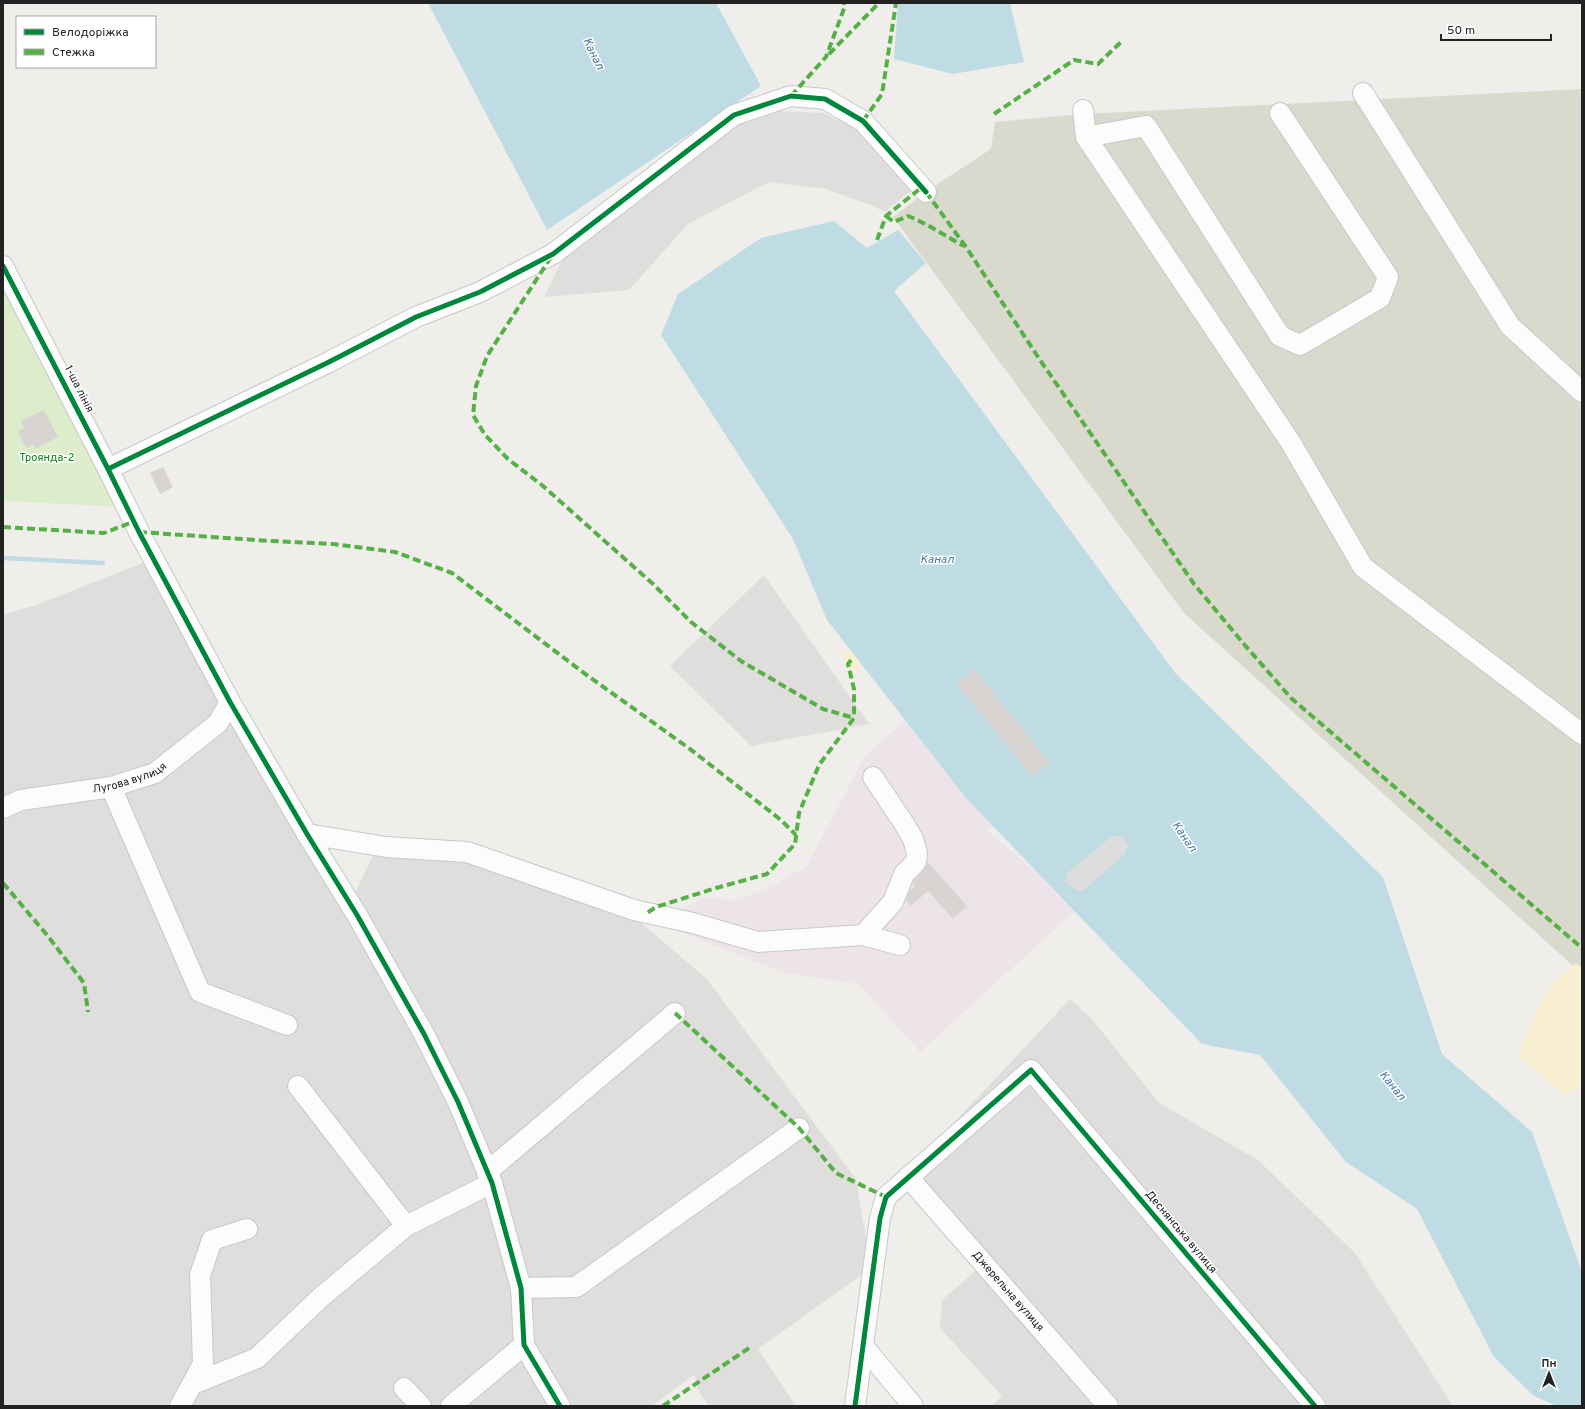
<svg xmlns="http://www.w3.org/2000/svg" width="1585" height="1409" font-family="Overpass,sans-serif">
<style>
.residential{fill:#dfdedc}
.industrial{fill:#ede4e9}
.construction{fill:#d9d9cd}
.grass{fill:#ddeccb}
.sand{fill:#f8f0d0}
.water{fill:#bfdbe3}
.pier{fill:#dedddd}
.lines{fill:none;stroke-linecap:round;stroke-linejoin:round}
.stream{stroke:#bfdbe3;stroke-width:4.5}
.building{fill:#d7d4d2}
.minor-casing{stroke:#c9c8c7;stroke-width:22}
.minor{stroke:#fdfcfc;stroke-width:20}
.quiet{stroke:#55b145;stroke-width:4;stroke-dasharray:8 4;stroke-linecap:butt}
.cycleway-casing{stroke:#fff;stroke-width:8}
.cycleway{stroke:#00873e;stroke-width:5}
.labels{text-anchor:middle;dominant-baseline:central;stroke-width:3;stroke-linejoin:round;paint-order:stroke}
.street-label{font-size:11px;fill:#222;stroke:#fff}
.park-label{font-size:11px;fill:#0c8416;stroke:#fff}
.water-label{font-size:12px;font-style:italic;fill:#4a7aab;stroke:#fff}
</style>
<rect width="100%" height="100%" fill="#f0eeeb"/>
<!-- residential -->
<path class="residential" d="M778 111 823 113 857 129 888 159 913 189 885 212 871 205 826 189 769 182 688 224 629 290 544 297 564 256 746 120Z
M150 560 348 908 375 851 466 862 641 923 706 978 856 1179 871 1268 758 1349 796 1406H710L700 1394 694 1375 652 1406H3V615L36 605Z
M764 575 869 724 751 746 670 666Z
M1070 999 1091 1018 1159 1103 1258 1160 1355 1253 1453 1406H991L1002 1396 940 1328 942 1300 981 1266 902 1178Z"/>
<!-- industrial -->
<path class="industrial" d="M972 661 1064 763 986 830 1079 907 920 1052 859 984 785 973 670 928 679 910 704 897 736 901 777 883 807 866 864 757Z"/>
<!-- construction -->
<path class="construction" d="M1582 89V974L1184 613 893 217 930 189 991 149 995 122 1083 114Z"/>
<!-- grass -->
<path class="grass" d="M3 278 123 507 3 501Z"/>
<!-- sand -->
<path class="sand" d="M852 651 860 662 854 672 840 654Z
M1576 963 1582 967V1085L1564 1095 1518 1056 1530 1025 1551 985Z"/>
<!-- water -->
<path class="water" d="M428 3H716L761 86 547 230Z
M898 3H1010L1024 62 953 74 894 59Z
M834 221 867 248 898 230 926 263 894 291 1176 674 1383 877 1442 1054 1532 1132 1582 1272V1406H1557L1534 1396 1494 1357 1417 1209 1346 1162 1260 1055 1202 1044 966 798 827 620 793 539 661 335 678 294 761 238Z"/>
<!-- pier -->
<path class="pier" d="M1112 836H1121L1128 845 1124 855 1083 891H1077L1065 881 1066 874Z"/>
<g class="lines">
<!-- stream -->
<path class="stream" d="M3 558 103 563"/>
</g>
<!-- building -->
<path class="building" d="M44 410 58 437 35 449 33 444 26 448 18 431 24 428 21 421Z
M163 467 173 487 160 494 150 473Z
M974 669 1050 763 1032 777 956 684Z
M928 862 967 906 953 919 928 891 911 906 906 900 910 890 915 886 913 884 914 880 924 870Z"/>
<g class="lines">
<!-- minor casing -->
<g class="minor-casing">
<g id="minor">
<path d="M1363 93 1510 326 1582 392"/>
<path d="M1083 110 1086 137 1291 443 1363 567 1582 734"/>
<path d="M1086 137 1146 126 1280 336 1300 345 1380 298 1388 277 1280 113"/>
<path d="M3 266 108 469 139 532 230 702 307 834 357 915 424 1034 458 1102 492 1183 521 1288 524 1345 560 1406"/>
<path d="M108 469 329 362 416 317 480 292 553 254 734 115 791 96 825 99 863 121 926 192"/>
<path d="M111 787 200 992 287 1025"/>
<path id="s1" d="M3 808 21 800 111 787 155 773 218 723 230 702"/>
<path d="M307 834 386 847 467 852 634 910 693 923 758 942 863 935 900 945"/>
<path d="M863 935 893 902 904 874 916 862 917 853 913 839 905 825 873 777"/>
<path d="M298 1086 406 1226"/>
<path id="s2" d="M908 1177 1108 1406"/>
<path d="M521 1288 576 1287 799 1128"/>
<path d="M863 1346 913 1406"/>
<path d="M193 1384 257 1358 319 1299 406 1226 492 1183 487 1172 675 1013"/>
<path d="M404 1388 421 1406"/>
<path d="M180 1406 203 1364 200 1275 212 1240 247 1229"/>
<path d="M451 1406 524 1345"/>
<path d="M855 1406 880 1218 886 1197 1031 1070 1315 1406"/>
</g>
</g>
<!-- minor -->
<use href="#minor" class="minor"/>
<!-- quiet -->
<path class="quiet" d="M829 54 879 3
M791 96 826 57 845 6 844 3
M994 114 1074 60 1098 64 1121 42
M863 121 882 94 896 3
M926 192 966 247 1040 360 1194 584 1243 643 1291 698 1582 948
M886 216 894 222 908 216C928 224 945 236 964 246
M877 240 886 216 922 187
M551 257 487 356 476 386 473 415 485 435 508 459 543 486 653 584 691 622 741 661 823 709 854 718 819 765 799 813 795 844 767 874 716 888 656 907 647 913
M3 527 104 533 133 522
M139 532 271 541 333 544 395 552 452 573 584 673 690 749 781 820 796 835
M851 660 848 664 854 689V718
M3 883 47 935 84 983 88 1012
M675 1013 799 1128 836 1173 886 1197
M663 1406 749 1348"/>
<!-- cycleway casing -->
<g class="cycleway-casing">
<path id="cycleway" d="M3 266 108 469 139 532 230 702 307 834 357 915 424 1034 458 1102 492 1183 521 1288 524 1345 560 1406
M108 469 329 362 416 317 480 292 553 254 734 115 791 96 825 99 863 121 926 192
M855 1406 880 1218 886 1197 1031 1070 1315 1406"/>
</g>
<!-- cycleway -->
<use href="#cycleway" class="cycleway"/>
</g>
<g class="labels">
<!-- street labels -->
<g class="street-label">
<text transform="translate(79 389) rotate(63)">1-ша лінія</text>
<text stroke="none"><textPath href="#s1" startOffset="131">Лугова вулиця</textPath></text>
<text transform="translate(1181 1232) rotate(50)">Деснянська вулиця</text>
<text stroke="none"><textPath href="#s2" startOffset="152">Джерельна вулиця</textPath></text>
</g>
<!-- park labels -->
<g class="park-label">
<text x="47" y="458">Троянда-2</text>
</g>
<!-- water labels -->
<g class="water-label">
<text transform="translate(593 54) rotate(64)">Канал</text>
<text x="937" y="560">Канал</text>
<text transform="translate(1184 837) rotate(55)">Канал</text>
<text transform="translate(1392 1086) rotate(51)">Канал</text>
</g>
</g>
<!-- border -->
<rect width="1585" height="1409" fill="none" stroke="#222222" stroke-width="8"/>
<!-- legend -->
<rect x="16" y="16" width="140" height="52" fill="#ffffff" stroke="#a7a7a7"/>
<rect x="24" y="29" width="20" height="6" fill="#00873e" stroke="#a7a7a7"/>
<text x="52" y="36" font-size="12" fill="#222222">Велодоріжка</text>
<rect x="24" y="49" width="20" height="6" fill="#55b145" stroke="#a7a7a7"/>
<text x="52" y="56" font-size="12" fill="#222222">Стежка</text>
<!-- north arrow -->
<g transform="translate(1549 1373)" stroke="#ffffff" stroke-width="3" paint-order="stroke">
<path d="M0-3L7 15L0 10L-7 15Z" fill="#222222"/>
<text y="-6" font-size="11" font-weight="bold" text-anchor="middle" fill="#222222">Пн</text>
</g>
<!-- scale -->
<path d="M1441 34v6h110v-6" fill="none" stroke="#222222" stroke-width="2"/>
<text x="1447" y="34" font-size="12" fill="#222222" stroke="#ffffff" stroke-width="3" paint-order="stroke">50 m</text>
</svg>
